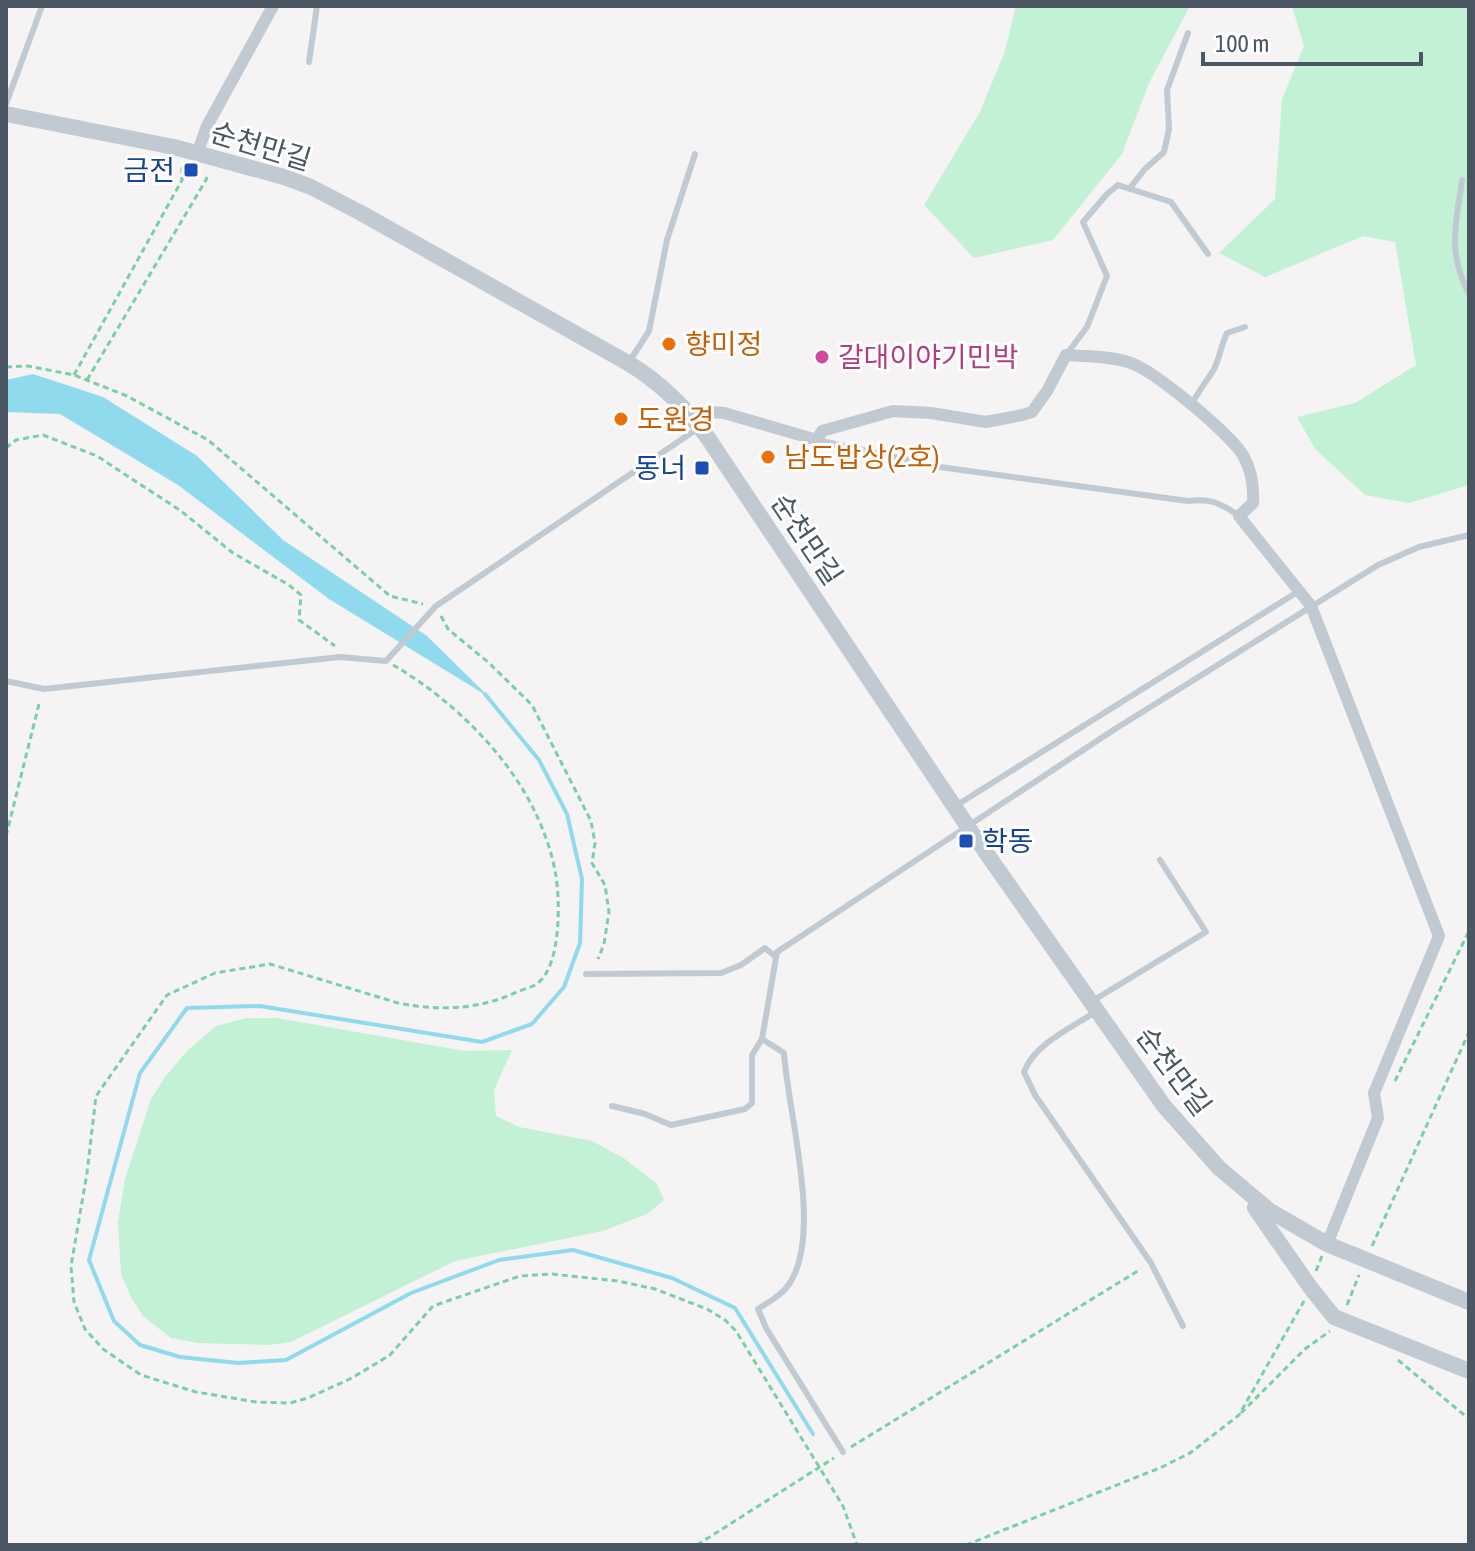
<svg xmlns="http://www.w3.org/2000/svg" width="1475" height="1551" font-family="'Asap Condensed','Noto Sans KR',sans-serif">
<style>
.green{fill:#c3f1d5}
.water{fill:#90daee}
.lines{fill:none;stroke-linecap:round;stroke-linejoin:round}
.stream{stroke:#90daee;stroke-width:4}
.path{stroke:#7ad0a6;stroke-width:3;stroke-dasharray:6 4;stroke-linecap:butt}
.service{stroke:#c1cad2;stroke-width:6}
.minor{stroke:#c1cad2;stroke-width:12}
.tertiary{stroke:#c1cad2;stroke-width:16}
.transit-dot{fill:#1a4fb4;stroke:#fff;stroke-width:3}
.food-dot{fill:#e8710a;stroke:#fff;stroke-width:3}
.hotel-dot{fill:#d1479c;stroke:#fff;stroke-width:3}
.labels{text-anchor:middle;dominant-baseline:central;stroke-width:6;stroke-linejoin:round;paint-order:stroke}
.street-label{font-size:28px;fill:#4a5661;stroke:#fff}
.transit-label{font-size:28px;fill:#164399;stroke:#fff;text-anchor:end}
.food-label{font-size:28px;fill:#c56008;stroke:#fff;text-anchor:start}
.hotel-label{font-size:28px;fill:#b23c85;stroke:#fff;text-anchor:start}
</style>
<rect width="100%" height="100%" fill="#f5f3f3"/>
<!-- green -->
<path class="green" d="M1016 6H1190L1149 83 1122 154 1053 240 974 258 924 205 980 112 1005 51Z
M1292 6H1469V485L1409 503 1365 495 1315 449 1297 417 1355 403 1416 365 1395 242 1363 236 1265 277 1219 253 1275 199 1282 99 1304 46Z
M247 1018H277L465 1051 512 1050 494 1090 496 1116 519 1127 592 1141 625 1159 657 1184 664 1200 647 1214 603 1231 455 1261 291 1342 269 1345 235 1344 198 1343 171 1338 143 1316 132 1299 121 1274 118 1222 125 1179 151 1099 165 1077 187 1051 216 1026Z"/>
<!-- water -->
<path class="water" d="M33 374 103 397 197 456 283 540 427 636 489 697 329 599 178 485 60 414 6 412V380Z"/>
<g class="lines">
<!-- stream -->
<path class="stream" d="M485 694 539 760 567 814 582 879 580 943 564 987 532 1024 482 1042 260 1006 187 1008 140 1073 89 1260 114 1321 140 1345 180 1357 238 1363 286 1360 411 1293 499 1260 573 1250 672 1278 735 1308 813 1434"/>
<!-- path -->
<path class="path" d="M6 367 28 366 74 375 127 396 208 440 390 596 423 604
M74 375 182 180V166
M87 380 206 180 208 173
M6 448 16 440 43 435 97 456 181 511 233 553 289 585 301 595 299 620 335 646
M441 616 448 629 489 663 532 705 591 821 595 843 592 863 605 885 609 912 604 944 598 959
M393 665C449 697 507 753 535 812 544 830 553 856 556 876 560 902 561 963 539 982 534 987 524 989 517 992 478 1010 440 1011 398 1003L270 964 215 973 167 995 96 1096 87 1173 71 1266 74 1302 85 1329 103 1349 141 1375 196 1392 256 1402 290 1403 308 1398 352 1378 390 1355 433 1306 520 1276 551 1274 618 1281 655 1289 707 1309 725 1320 736 1331 843 1506 857 1545
M6 836 40 700
M1395 1081 1469 931
M1372 1246 1469 1032
M1316 1271 1322 1256
M1347 1305 1359 1275
M1398 1360 1469 1419
M1241 1413 1305 1349 1330 1331
M851 1447 1141 1269
M697 1545 834 1458
M966 1545 1162 1467 1190 1453 1239 1415 1304 1301"/>
<!-- service -->
<path class="service" d="M309 62 317 6
M6 104 42 6
M1462 180C1456 225 1447 252 1469 294
M1129 189 1145 169 1164 152 1169 129 1167 90 1188 33
M1066 355 1087 327 1107 276 1083 222 1107 194 1118 185 1171 202 1208 254
M629 362 649 331 667 240 695 154
M1191 406C1197 393 1205 383 1213 371 1219 361 1221 345 1227 333L1245 327
M817 440 940 467 1188 501C1210 498 1221 503 1239 516
M6 681 44 689 340 657 386 661 436 606 697 429
M957 805 1299 591
M586 974 721 973 741 965 765 948 776 957
M1094 1000 1206 932 1160 860
M1097 1011C1073 1027 1034 1044 1024 1072L1035 1095 1151 1263 1183 1326
M612 1106 645 1114 671 1125 745 1109 752 1103V1055L762 1039
M843 1452 766 1328 758 1309C770 1301 784 1294 791 1281 822 1229 788 1113 784 1053L762 1039 777 952 1115 729 1378 565 1419 547 1469 535"/>
<!-- minor -->
<path class="minor" d="M197 154 207 126 273 6
M686 410 724 413 817 440 822 431 893 411 931 413 986 422 1022 415 1032 412 1047 391 1066 355C1086 356 1108 356 1128 362 1153 369 1229 433 1243 455 1252 471 1254 486 1253 503L1239 516 1311 606 1439 936 1374 1093 1378 1118 1327 1244"/>
<!-- tertiary -->
<path class="tertiary" d="M6 114 174 147 284 177 311 187 361 213 628 363C660 382 686 408 708 438L968 827 1164 1106 1219 1168 1270 1211 1327 1244 1469 1302
M1255 1208 1310 1287 1334 1317 1469 1371"/>
</g>
<!-- markers -->
<g class="transit-dot">
<rect x="183" y="162" width="16" height="16" rx="4"/>
<rect x="694" y="460" width="16" height="16" rx="4"/>
<rect x="958" y="833" width="16" height="16" rx="4"/>
</g>
<g class="food-dot">
<circle cx="669" cy="344" r="8"/>
<circle cx="621" cy="419" r="8"/>
<circle cx="768" cy="457" r="8"/>
</g>
<circle class="hotel-dot" cx="822" cy="357" r="8"/>
<g class="labels">
<!-- street labels -->
<g class="street-label">
<text transform="translate(261 146) rotate(17)">순천만길</text>
<text transform="translate(807 539) rotate(56)">순천만길</text>
<text transform="translate(1174 1071) rotate(53)">순천만길</text>
</g>
<!-- transit labels -->
<g class="transit-label">
<text x="175" y="170">금전</text>
<text x="686" y="468">동너</text>
<text x="982" y="841" text-anchor="start">학동</text>
</g>
<!-- food labels -->
<g class="food-label">
<text x="685" y="344">향미정</text>
<text x="637" y="419">도원경</text>
<text x="784" y="457">남도밥상(2호)</text>
</g>
<!-- hotel labels -->
<g class="hotel-label">
<text x="838" y="357">갈대이야기민박</text>
</g>
</g>
<!-- border -->
<rect width="1475" height="1551" fill="none" stroke="#4a5661" stroke-width="16"/>
<!-- scale -->
<path d="M1203 52v12h218v-12" fill="none" stroke="#4a5661" stroke-width="4"/>
<text x="1215" y="52" font-size="24" fill="#4a5661" stroke="#ffffff" stroke-width="6" paint-order="stroke">100 m</text>
</svg>
